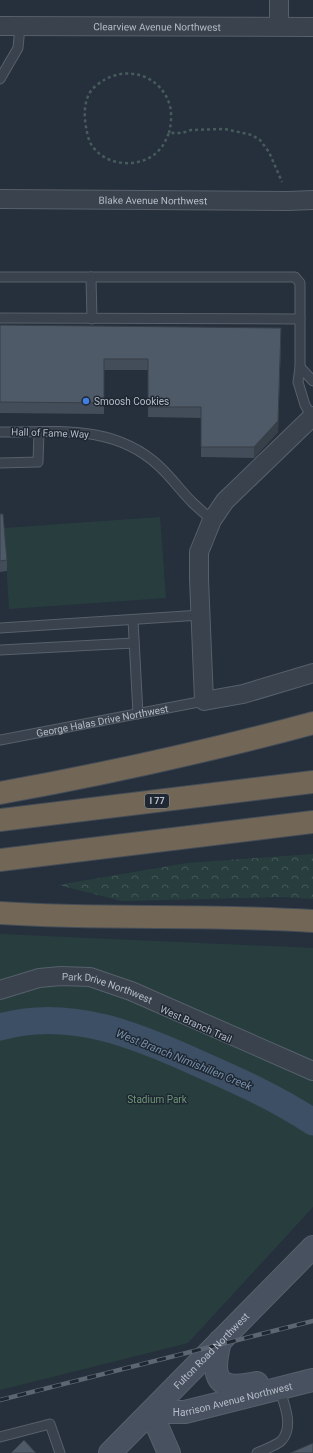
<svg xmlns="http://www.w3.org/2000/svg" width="313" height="1453" font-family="Roboto,sans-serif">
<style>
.forest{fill:url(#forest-crowns)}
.park{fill:#283e3e}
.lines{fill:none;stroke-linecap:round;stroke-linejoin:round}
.river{stroke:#3c4f64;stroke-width:27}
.lane-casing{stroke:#57606b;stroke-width:11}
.street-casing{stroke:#57606b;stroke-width:20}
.secondary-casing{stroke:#57606b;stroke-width:24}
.highway-casing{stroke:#444d58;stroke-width:24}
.path{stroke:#475b5c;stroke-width:2.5;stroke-dasharray:3 3;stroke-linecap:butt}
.lane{stroke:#39424d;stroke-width:9}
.street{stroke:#39424d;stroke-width:18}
.secondary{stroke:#48515f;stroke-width:22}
.highway{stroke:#726657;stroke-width:22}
.rail-casing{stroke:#5c6673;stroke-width:4.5}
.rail{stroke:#1e2732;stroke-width:3;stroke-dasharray:9;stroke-linecap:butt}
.wall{fill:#434d59}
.shaded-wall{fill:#373f48}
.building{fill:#4e5a67;stroke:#373f48}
.shop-dot{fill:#3f7fe0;stroke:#1e2732;stroke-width:1.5}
.labels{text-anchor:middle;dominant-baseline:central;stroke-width:3;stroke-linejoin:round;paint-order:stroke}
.shield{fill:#1e2732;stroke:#88909b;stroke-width:1}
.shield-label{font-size:9px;font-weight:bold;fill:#b5bdc8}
.street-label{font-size:10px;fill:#b5bdc8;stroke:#1e2732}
.poi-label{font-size:10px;fill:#b5bdc8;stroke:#1e2732;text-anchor:start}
.park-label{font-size:10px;fill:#6e9776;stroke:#1e2732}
.water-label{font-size:11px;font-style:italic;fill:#778fa9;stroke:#1e2732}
</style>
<defs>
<pattern id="forest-crowns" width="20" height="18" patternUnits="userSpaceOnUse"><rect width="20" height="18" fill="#283e3e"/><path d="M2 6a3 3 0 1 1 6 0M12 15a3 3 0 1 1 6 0" fill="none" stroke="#455858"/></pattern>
</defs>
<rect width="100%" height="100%" fill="#25303c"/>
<!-- forest -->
<path class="forest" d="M313 854V899L283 897 122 901 58 885 187 863Z"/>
<!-- park -->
<path class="park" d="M160 517 166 598 9 609 4 528Z
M0 934 313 948V1207L188 1343 0 1390Z"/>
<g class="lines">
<!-- river -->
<path class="river" d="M0 1027C70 1007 139 1036 202 1065 241 1082 278 1099 313 1122"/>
<!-- lane casing -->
<g class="lane-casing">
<g id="lane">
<path d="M0 79 18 48 20 26"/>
<path d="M0 277H295L300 283V367L298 382 305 405 312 417"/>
<path d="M91 277 92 319"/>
<path d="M0 318 300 319"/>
<path d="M300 367 313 381"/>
<path d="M0 432C57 432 114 424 159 466 171 477 180 490 192 502 198 508 205 514 212 520"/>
<path d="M0 463 38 462 39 432"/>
<path d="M133 620 138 714"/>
<path d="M0 628 201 615"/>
<path d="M0 650 134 643"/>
<path id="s1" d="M0 740 204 701"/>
<path d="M0 1437 50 1424 60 1453"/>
<path d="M257 1453C263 1450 278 1445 282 1440 294 1426 284 1403 279 1388"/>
</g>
</g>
<!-- street casing -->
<g class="street-casing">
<g id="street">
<path d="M279 0V26"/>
<path id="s2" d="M0 26 313 27"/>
<path id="s3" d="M0 199 288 201 313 200"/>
<path d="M313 416 225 501 212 520 199 552V579L204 701 243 694 313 673"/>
<path id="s4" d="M0 990 39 978 61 976 90 977 131 991 313 1071"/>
</g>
</g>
<!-- secondary casing -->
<g class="secondary-casing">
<g id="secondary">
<path d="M220 1341C211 1379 216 1392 257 1383"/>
<path id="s5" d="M151 1412H185L313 1380"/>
<path d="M151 1412 169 1453"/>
<path id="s6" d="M110 1453 313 1247"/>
</g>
</g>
<!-- highway casing -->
<g class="highway-casing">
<path id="highway" d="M0 793C105 774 209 751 313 723
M0 820 313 782
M0 860 313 822
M0 913C104 920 209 914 313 921"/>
</g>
<!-- path -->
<path class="path" d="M169 133C171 125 172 115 170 106 162 77 130 65 104 80 99 83 92 88 89 94 84 104 84 116 86 127 87 132 88 139 91 144 104 167 143 170 160 149 164 145 166 139 169 133H182L191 130 225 129 252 135 260 140 269 152 282 182"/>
<!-- lane -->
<use href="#lane" class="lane"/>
<!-- street -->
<use href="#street" class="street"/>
<!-- secondary -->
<use href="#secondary" class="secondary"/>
<!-- highway -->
<use href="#highway" class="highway"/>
<!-- rail casing -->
<g class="rail-casing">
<path id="rail" d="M0 1400 313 1321"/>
</g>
<!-- rail -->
<use href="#rail" class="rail"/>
</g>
<!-- wall -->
<path class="wall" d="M0 325 281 339 278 432 254 458 201 457V418L148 417V370H104V414L0 413Z
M0 514 7 560V571L0 572Z"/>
<!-- shaded-wall -->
<path class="shaded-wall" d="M281 339 278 432 254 458V447Z"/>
<!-- building -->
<path class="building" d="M0 325 281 328 278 421 254 447H201V407H148V359H104V403L0 402Z
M0 514H3L7 560 0 561Z
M24 1440 36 1453H11Z
M313 1443V1453H290Z"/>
<!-- markers -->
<circle class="shop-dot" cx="86" cy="401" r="4"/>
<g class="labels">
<!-- shield labels -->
<rect class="shield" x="145" y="794" width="24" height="14" rx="3"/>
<g class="shield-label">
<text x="157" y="801">I 77</text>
</g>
<!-- street labels -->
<g class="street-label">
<text stroke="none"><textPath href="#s2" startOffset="157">Clearview Avenue Northwest</textPath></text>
<text stroke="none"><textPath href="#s3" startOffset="153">Blake Avenue Northwest</textPath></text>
<text transform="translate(50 433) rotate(2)">Hall of Fame Way</text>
<text stroke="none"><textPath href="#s1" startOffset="104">George Halas Drive Northwest</textPath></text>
<text stroke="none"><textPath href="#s4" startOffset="111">Park Drive Northwest</textPath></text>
<text transform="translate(196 1024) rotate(24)">West Branch Trail</text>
<text stroke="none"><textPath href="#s6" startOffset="144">Fulton Road Northwest</textPath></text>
<text stroke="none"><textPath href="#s5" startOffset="83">Harrison Avenue Northwest</textPath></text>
</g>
<!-- poi labels -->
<g class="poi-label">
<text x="94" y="401">Smoosh Cookies</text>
</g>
<!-- park labels -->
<g class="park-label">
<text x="157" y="1099">Stadium Park</text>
</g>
<!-- water labels -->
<g class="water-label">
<text transform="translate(184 1060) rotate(22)">West Branch Nimishillen Creek</text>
</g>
</g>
</svg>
